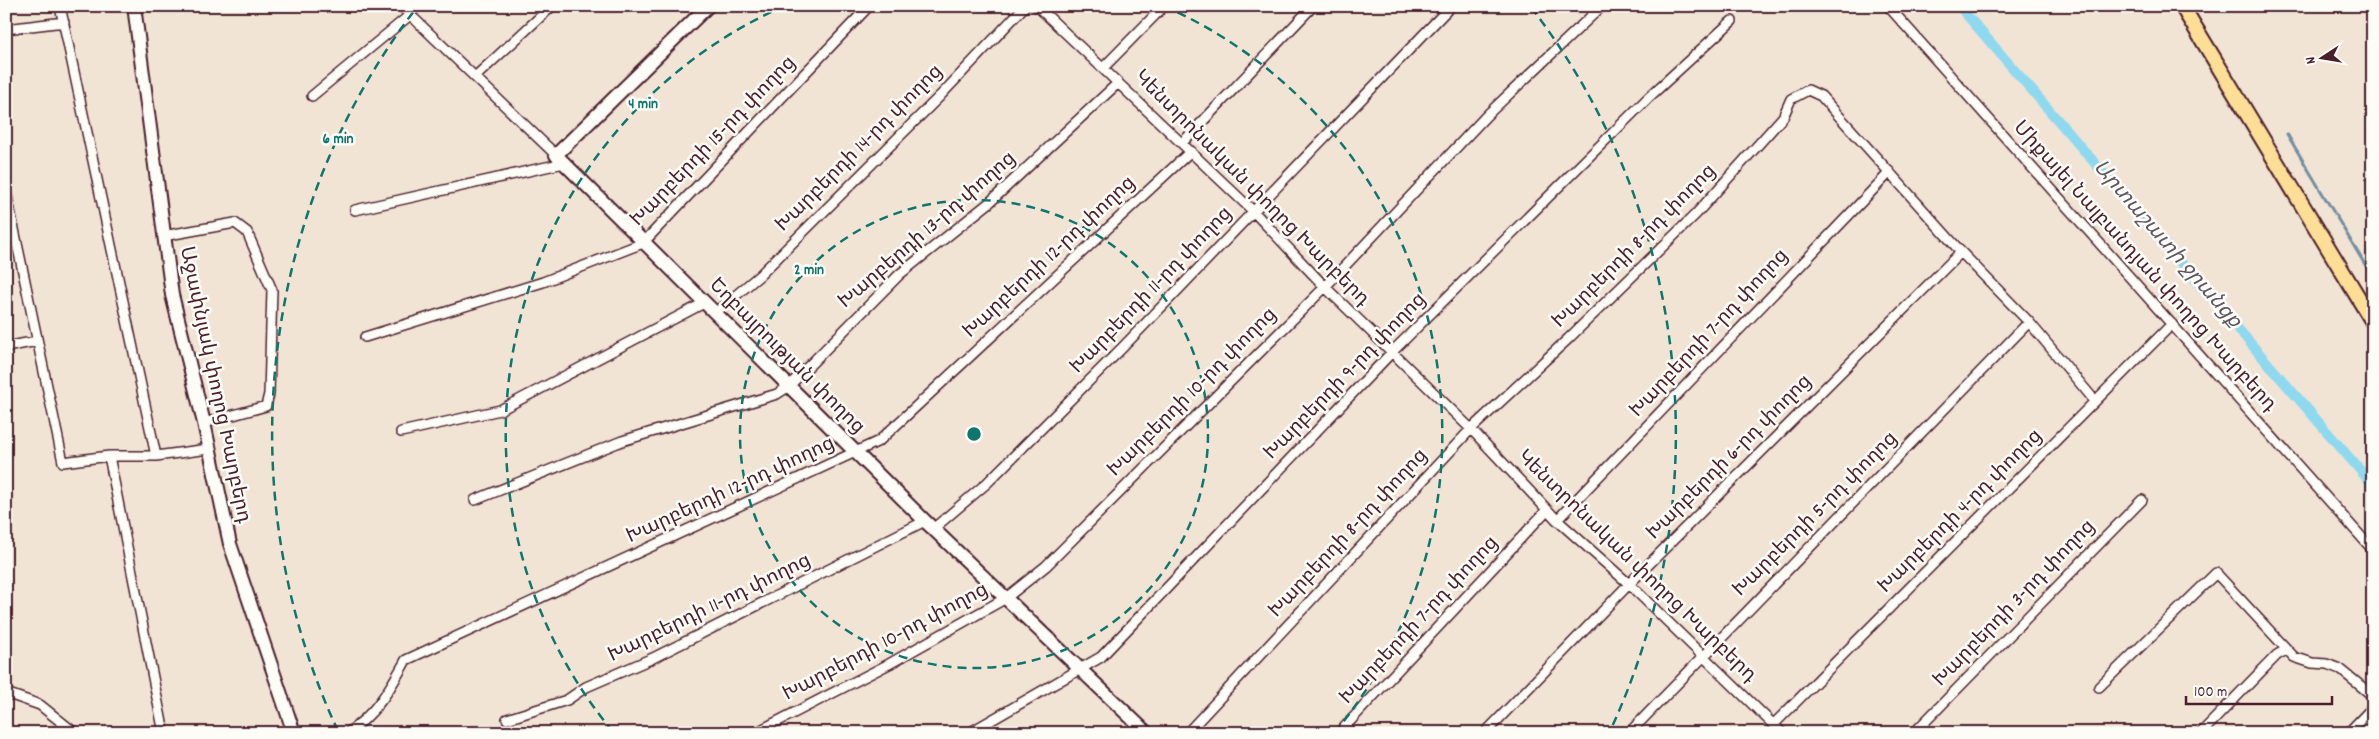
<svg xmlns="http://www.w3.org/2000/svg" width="2379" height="739" font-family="Dekko,'Noto Sans Armenian',sans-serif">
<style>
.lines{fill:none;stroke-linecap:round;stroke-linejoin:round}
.stream{stroke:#738fa1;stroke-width:3}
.canal{stroke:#8ed9ef;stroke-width:10}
.street-casing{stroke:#4a1f2b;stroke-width:12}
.secondary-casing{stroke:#4a1f2b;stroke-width:16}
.primary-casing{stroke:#4a1f2b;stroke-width:18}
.street{stroke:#fdfcf7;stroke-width:9}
.secondary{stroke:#fdfcf7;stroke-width:12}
.primary{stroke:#fdde96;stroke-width:14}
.ring{fill:none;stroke:#0f766e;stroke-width:2.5;stroke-dasharray:9 6}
.labels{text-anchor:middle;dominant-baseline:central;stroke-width:5;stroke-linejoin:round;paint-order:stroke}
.street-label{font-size:20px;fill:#4a1f2b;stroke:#fdfcf7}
.water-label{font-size:21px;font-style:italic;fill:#5e5766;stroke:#fdfcf7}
.centre{fill:#0f766e;stroke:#fdfcf7;stroke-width:2.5}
.ring-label{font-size:15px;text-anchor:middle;font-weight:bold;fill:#0f766e;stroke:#fdfcf7;stroke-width:5;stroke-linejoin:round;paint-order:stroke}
</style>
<rect width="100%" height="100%" fill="#f1e4d5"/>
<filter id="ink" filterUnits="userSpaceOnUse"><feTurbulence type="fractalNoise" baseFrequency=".02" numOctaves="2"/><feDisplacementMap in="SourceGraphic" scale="10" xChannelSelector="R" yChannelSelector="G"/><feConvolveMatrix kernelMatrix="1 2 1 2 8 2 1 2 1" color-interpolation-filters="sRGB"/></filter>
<g filter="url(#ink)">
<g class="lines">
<!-- stream -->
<path class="stream" d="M2287 134 2373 278"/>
<!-- canal -->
<path class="canal" d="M1959 6 2373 485"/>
<!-- street casing -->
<g class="street-casing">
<path id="street" d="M60 6 156 456
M401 6 556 155
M1037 6 1253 211 1325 287 1471 429 1557 520 1629 584 1782 733
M1888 6 2373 550
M6 29 64 22
M1103 68 1164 6
M475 77 552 6
M312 96 410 15 416 6
M1182 143 1313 6
M6 191 63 462 109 456H156L209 449
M355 210 564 163
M163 236 235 223 247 232 272 290 269 394 266 406 204 423
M715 313 760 275 940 96 1025 6
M365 337 543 282 643 243 869 6
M6 347 37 341
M401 432 500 410 704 303
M109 456 164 733
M475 500 622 441 777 394 788 387 900 274 989 203 1118 83
M1557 520 1890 172
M933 529 987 483 1122 348 1451 6
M2099 687 2216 573 2294 657 2312 663 2327 664 2340 669 2373 696
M6 693 40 705 75 733
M507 719 567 700 586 687 653 658 925 521
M1774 724 2172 324
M347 733C375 715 390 689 406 660L879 441 1191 151
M755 733 889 664 1006 598 1046 566 1325 287 1487 115 1602 6
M969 733 1101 657 1392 352 1648 98 1732 21
M1187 733 1471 429 1568 339 1696 214 1783 117 1791 99 1808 90 1821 96 1961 252 2029 322 2095 401
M1339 733 1547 510
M1485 733 1629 584 1961 252
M1629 733 2029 322
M1914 733 2142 500
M2201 733 2277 655 2286 650
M2348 733 2373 707"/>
</g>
<!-- secondary casing -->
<g class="secondary-casing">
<path id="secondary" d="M134 6 172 295 204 423 230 544 294 733
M708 6 556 155 925 521 1147 733"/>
</g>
<!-- primary casing -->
<g class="primary-casing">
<path id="primary" d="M2182 6 2373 322"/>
</g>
<!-- street -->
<use href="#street" class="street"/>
<!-- secondary -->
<use href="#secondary" class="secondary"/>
<!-- primary -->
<use href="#primary" class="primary"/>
</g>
</g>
<!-- distance rings -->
<g class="ring">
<circle cx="974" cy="434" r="234"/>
<path d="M613 732A468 468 0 0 1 784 6M1164 6A468 468 0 0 1 1335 732"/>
<path d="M338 731A702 702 0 0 1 417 7M1531 7A702 702 0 0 1 1610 731"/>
</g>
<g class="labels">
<!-- street labels -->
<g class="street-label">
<text transform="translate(714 142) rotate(-46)">Խարբերդի 15-րդ փողոց</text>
<text transform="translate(860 149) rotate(-45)">Խարբերդի 14-րդ փողոց</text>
<text transform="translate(1251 189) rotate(45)">Կենտրոնական փողոց Խարբերդ</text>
<text transform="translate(928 231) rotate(-41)">Խարբերդի 13-րդ փողոց</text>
<text transform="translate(1635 247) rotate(-45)">Խարբերդի 8-րդ փողոց</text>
<text transform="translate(1050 258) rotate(-43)">Խարբերդի 12-րդ փողոց</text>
<text transform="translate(2144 267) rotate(48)">Միքայել Նալբանդյան փողոց Խարբերդ</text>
<text transform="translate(1152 291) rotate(-46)">Խարբերդի 11-րդ փողոց</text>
<text transform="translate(1710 334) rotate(-47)">Խարբերդի 7-րդ փողոց</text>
<text transform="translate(786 357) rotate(45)">Եղբայրության փողոց</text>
<text transform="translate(1346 377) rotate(-46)">Խարբերդի 9-րդ փողոց</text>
<text transform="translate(214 385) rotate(78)">Աջափնյակ փողոց Խարբերդ</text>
<text transform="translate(1193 393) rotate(-45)">Խարբերդի 10-րդ փողոց</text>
<text transform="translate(1730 458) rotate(-45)">Խարբերդի 6-րդ փողոց</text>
<text transform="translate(731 491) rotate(-25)">Խարբերդի 12-րդ փողոց</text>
<text transform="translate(1961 512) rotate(-45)">Խարբերդի 4-րդ փողոց</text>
<text transform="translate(1816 515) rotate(-45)">Խարբերդի 5-րդ փողոց</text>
<text transform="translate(1349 534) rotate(-47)">Խարբերդի 8-րդ փողոց</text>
<text transform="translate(1636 567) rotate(44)">Կենտրոնական փողոց Խարբերդ</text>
<text transform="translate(2015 604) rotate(-46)">Խարբերդի 3-րդ փողոց</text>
<text transform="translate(710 609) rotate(-26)">Խարբերդի 11-րդ փողոց</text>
<text transform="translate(1420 621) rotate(-47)">Խարբերդի 7-րդ փողոց</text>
<text transform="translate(886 643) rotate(-28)">Խարբերդի 10-րդ փողոց</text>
</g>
<!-- water labels -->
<g class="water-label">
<text transform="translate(2166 245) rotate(49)">Արտաշատի ջրանցք</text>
</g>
</g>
<circle cx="974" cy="434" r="8" class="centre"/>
<g class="ring-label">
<text x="643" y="108">4 min</text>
<text x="338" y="143">6 min</text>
<text x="809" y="274">2 min</text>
</g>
<!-- margin -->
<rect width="2379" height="739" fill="none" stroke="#fdfcf7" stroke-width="25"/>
<rect x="12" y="12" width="2354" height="714" fill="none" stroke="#4a1f2b" stroke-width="2" filter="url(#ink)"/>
<!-- north arrow -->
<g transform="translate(2322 58) rotate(258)" stroke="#fdfcf7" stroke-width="4" paint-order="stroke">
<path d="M0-4L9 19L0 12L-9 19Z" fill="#4a1f2b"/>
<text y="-8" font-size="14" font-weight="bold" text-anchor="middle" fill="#4a1f2b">N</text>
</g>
<!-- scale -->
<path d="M2186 696v8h146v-8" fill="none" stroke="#4a1f2b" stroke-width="2.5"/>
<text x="2194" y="696" font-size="15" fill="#4a1f2b" stroke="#fdfcf7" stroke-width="4" paint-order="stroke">100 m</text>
</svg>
